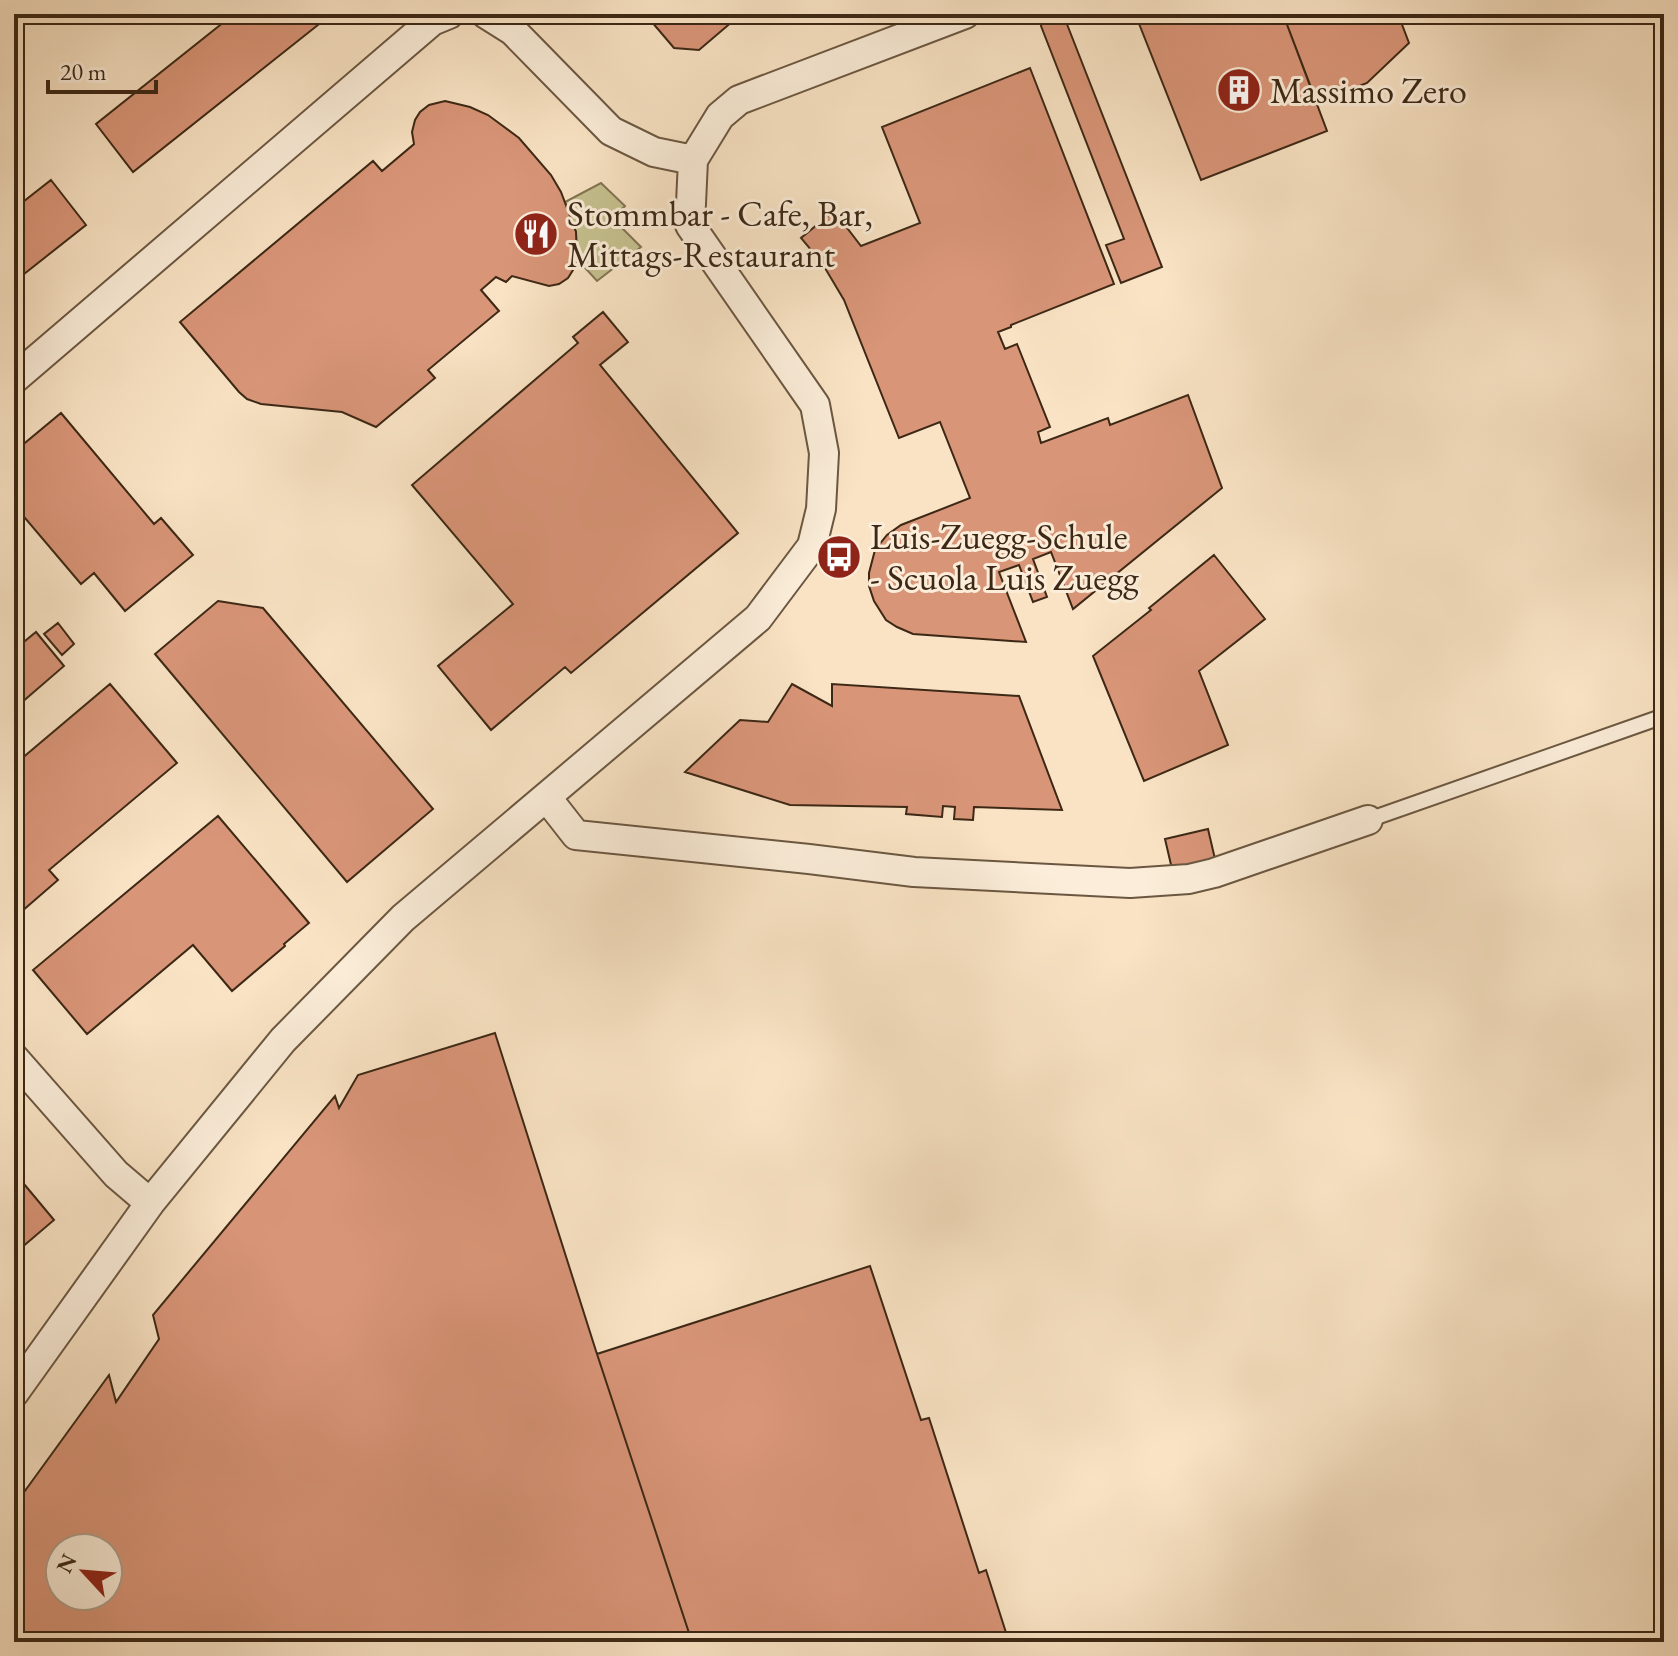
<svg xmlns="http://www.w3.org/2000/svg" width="1678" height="1656" font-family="'EB Garamond',serif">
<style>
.green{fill:#c6c18f;stroke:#817452;stroke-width:2}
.building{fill:#d99578;stroke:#3c2815;stroke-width:2;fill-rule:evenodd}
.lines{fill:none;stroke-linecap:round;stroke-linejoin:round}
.service-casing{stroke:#6b5741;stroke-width:18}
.minor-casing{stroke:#6b5741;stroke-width:32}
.service{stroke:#fbedd9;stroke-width:14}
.minor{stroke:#fbedd9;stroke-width:28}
.labels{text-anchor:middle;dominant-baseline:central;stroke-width:6;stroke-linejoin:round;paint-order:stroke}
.poi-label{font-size:36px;fill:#3c2815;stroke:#fbedd9;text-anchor:start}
</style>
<rect width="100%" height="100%" fill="#f9e3c4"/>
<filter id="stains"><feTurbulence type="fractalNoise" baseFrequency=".0025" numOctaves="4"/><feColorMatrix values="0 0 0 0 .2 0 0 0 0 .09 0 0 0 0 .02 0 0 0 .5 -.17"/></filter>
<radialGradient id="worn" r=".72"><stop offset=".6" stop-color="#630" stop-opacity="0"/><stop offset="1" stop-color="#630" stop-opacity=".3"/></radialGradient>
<!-- green -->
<path class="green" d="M601 183 625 206 613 219 641 247 597 281 577 259 576 232 565 202Z"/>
<!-- building -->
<path class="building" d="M234 14H325L328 17 133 172 96 124Z
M645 14H750V16L740 15 699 50 674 48Z
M1063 14 1162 267 1121 283 1106 245 1124 239 1041 26 1043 14Z
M1137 14H1283L1327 131 1201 180 1136 16Z
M1283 14H1398L1409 43 1367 83 1317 103Z
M1030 68 1114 284 1011 325V327L998 332 1005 349 1017 344 1050 427 1038 432 1041 443 1108 418 1110 425 1188 395 1222 488 1073 609 1051 552 1033 559 1047 597 1033 602 1019 565 999 572 1026 642 913 634 897 627 886 620 874 601 869 586V573L875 550 887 535 901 525 970 498 940 422 899 438 844 300 822 263 801 238 834 211 861 246 920 223 882 127Z
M445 101 470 107 488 115 519 138 551 175 561 192 576 232 577 259 573 270 568 278 559 284 549 286 512 276 506 282 496 277 481 290 499 311 428 370 435 378 376 427 342 412 261 404 247 399 239 392 180 322 373 161 382 171 414 144 412 132 415 120 420 112 429 105Z
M51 180 86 225 14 282V209Z
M603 312 628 342 600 365 738 533 571 673 565 667 491 730 438 666 513 604 412 485 578 343 573 337Z
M61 413 154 524 161 518 193 555 125 611 94 573 81 584 14 505V452Z
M1214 555 1265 619 1199 671 1228 745 1144 781 1093 656 1151 610 1149 608Z
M218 601 263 608 433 809 347 882 155 654Z
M58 623 74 644 62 655 44 634Z
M36 632 64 666 21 703 14 695V650Z
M110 684 177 763 49 870 58 880 14 918V765Z
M792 684 832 706V684L1019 696 1062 810 974 807 973 820 954 819 955 807 943 806 942 817 906 814 907 807 790 805 685 772 740 720 768 722Z
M218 816 309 923 284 944 285 946 232 991 193 945 87 1034 33 970Z
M1208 829 1215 859 1172 869 1165 839Z
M495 1033 596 1351 692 1642H14V1506L109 1375 116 1402 159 1339 153 1315 335 1096 339 1108 358 1075ZM60 1548H108V1596H60Z
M14 1172 54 1220 14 1254Z
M870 1266 921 1420 929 1418 979 1573 986 1570 1009 1642H692L597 1354Z"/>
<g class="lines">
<!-- service casing -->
<g class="service-casing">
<path id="service" d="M1368 820 1664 716"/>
</g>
<!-- minor casing -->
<g class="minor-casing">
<path id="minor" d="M486 14 513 31 611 131 654 152 693 160
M14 379 432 21 449 14
M547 798 576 835 809 859 914 872 1130 883 1189 879 1214 873 1368 820
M14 1058 116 1174 150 1203
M14 1393 150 1203 283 1040 403 918 758 618 812 546 821 509 824 453 815 405 690 225 693 160 720 116 739 100 965 14"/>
</g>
<!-- service -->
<use href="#service" class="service"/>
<!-- minor -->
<use href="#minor" class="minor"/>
</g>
<!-- icons -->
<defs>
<g id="building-disc" transform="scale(2.3)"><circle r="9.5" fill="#8f2418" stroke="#fbedd9"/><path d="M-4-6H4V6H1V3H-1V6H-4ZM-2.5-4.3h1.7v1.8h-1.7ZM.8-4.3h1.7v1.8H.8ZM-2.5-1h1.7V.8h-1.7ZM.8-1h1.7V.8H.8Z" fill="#fff"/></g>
<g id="restaurant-disc" transform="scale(2.3)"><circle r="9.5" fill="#8f2418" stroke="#fbedd9"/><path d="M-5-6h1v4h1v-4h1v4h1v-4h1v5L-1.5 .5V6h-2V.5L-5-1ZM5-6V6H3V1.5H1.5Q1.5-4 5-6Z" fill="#fff"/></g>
<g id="bus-disc" transform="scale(2.3)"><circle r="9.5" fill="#8f2418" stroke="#fbedd9"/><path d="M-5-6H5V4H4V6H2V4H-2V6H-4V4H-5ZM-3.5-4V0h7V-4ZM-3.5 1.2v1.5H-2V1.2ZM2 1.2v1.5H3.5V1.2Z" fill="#fff"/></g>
</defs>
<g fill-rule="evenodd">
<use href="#building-disc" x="1239" y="90"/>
<use href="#restaurant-disc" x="536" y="234"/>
<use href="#bus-disc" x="839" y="557"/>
</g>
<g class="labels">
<!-- poi labels -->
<g class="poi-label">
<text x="1270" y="90">Massimo Zero</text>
<text x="567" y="213">Stommbar - Cafe, Bar,<tspan x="567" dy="41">Mittags-Restaurant</tspan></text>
<text x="870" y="536">Luis-Zuegg-Schule<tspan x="870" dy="41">- Scuola Luis Zuegg</tspan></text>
</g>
</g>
<!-- margin -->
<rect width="1678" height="1656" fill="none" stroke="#f9e3c4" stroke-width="48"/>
<rect x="16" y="16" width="1646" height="1624" fill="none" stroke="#3c2815" stroke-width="4"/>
<rect x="24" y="24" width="1630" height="1608" fill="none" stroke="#3c2815" stroke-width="2"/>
<!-- north arrow -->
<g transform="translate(84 1572) rotate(296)"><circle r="38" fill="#fbedd9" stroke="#af9e8b" stroke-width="2"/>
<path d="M0-6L14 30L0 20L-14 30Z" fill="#8f2418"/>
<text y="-12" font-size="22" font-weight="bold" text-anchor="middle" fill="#3c2815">N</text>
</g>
<!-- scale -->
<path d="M48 80v12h108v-12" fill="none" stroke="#3c2815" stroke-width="4"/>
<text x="60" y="80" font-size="24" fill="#3c2815" stroke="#fbedd9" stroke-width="6" paint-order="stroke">20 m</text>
<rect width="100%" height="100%" filter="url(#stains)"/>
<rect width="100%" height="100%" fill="url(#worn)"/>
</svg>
